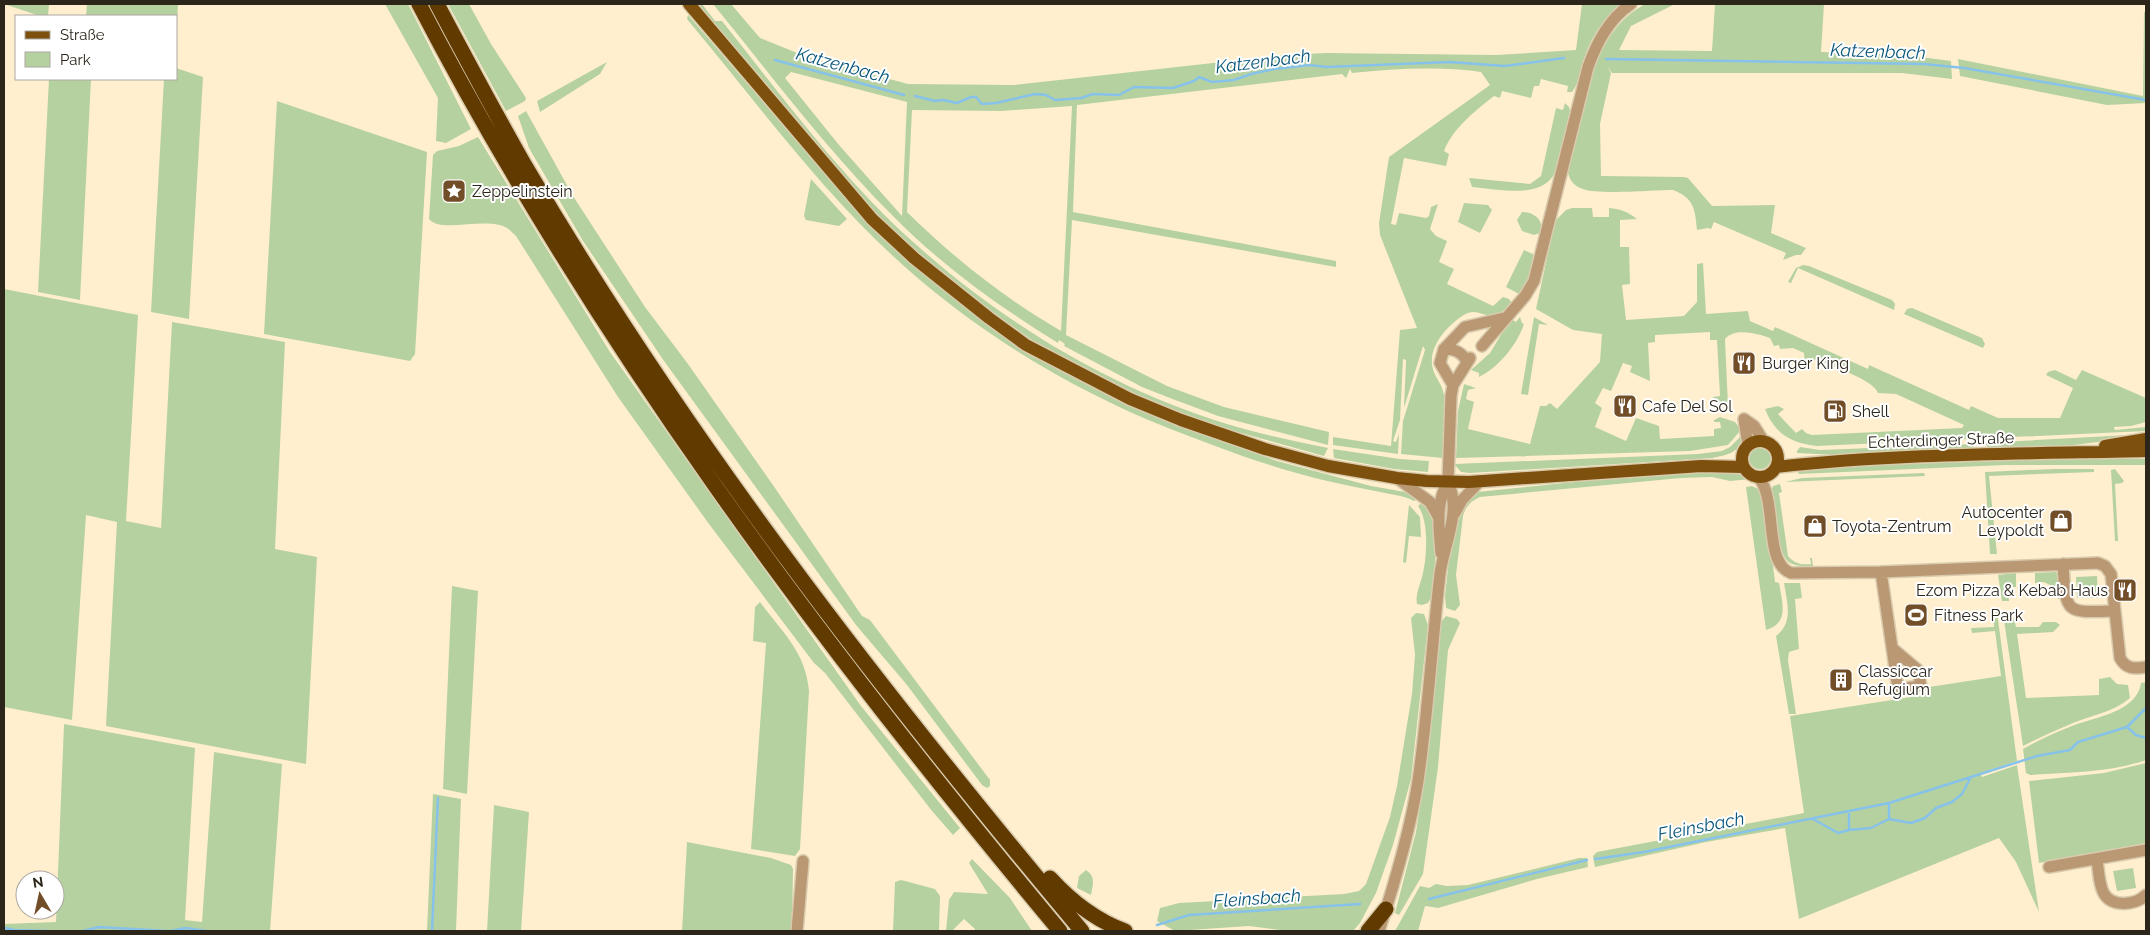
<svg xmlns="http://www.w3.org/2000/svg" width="2150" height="935" font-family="Raleway,sans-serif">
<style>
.green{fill:#b6d1a0;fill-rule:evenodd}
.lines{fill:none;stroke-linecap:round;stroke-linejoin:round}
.stream{stroke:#86c2e9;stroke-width:2.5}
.minor-casing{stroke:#d9cbae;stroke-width:14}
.major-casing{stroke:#d9cbae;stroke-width:15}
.highway-casing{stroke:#d9cbae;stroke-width:18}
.minor{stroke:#b99873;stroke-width:11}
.major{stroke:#7e500d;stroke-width:12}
.highway{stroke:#613a00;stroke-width:15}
.labels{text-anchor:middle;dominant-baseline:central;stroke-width:4;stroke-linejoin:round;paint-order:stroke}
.poi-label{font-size:16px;fill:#2c261a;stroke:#fff;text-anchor:start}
.street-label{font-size:16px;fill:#2c261a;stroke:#fff}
.water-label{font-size:18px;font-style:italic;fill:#0b577c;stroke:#fff}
</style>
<rect width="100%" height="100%" fill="#ffefce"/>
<!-- green -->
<path class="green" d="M4 4H49L48 16H40Z
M87 4H178L176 39V16H86Z
M385 4H408L471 129 446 143 436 141 438 98Z
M448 4H469L491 44 526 98 525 101 506 111Z
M702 4 715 21H722C782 96 840 176 912 241 1003 323 1110 388 1227 424 1260 434 1294 441 1328 448L1324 456 1212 425 1167 409 1131 393 1048 351 959 289 888 227 852 190 699 6Z
M713 4H731L760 38 807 57 908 84 1014 85 1285 55 1326 53 1496 55 1576 50 1582 4H1621C1607 16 1595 31 1588 48 1582 61 1581 81 1572 92H1567L1568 86 1541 79 1539 86H1534L1531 98 1502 91 1500 98 1494 96C1474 112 1453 128 1444 151L1449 154 1446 166 1404 158 1391 224 1396 225 1399 213 1426 218 1429 216 1431 207 1438 204 1430 229 1436 236 1447 241 1439 262 1454 269 1447 284 1493 306 1503 297 1509 299 1512 303C1487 329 1481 304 1464 315 1446 326 1425 350 1434 372 1437 380 1443 386 1444 396 1446 416 1444 438 1443 458L1401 454 1403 421 1425 350 1423 346 1404 408 1406 360 1403 359 1400 420 1393 441 1396 442 1399 434 1398 454 1333 445V437L1391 446 1400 330 1417 328 1380 235 1379 223 1389 157 1490 85 1481 72C1439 66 1394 69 1352 73L1350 69 1346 78 1342 74 1077 105 1073 212 1336 261V267L1072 220 1066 335 1167 386 1224 407 1329 432 1328 445 1218 416 1170 398 1142 387 1064 346 1065 344 1059 340 1058 343C998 306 941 265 892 215 827 150 771 75 713 4ZM791 72 907 102 902 216 839 145 785 78ZM1072 106 1061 331C1004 298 954 258 907 212L912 110 1001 111Z
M1645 4H1675L1631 26 1619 50 1712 51 1715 4H1824L1821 52 1905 55 1951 61 1952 79 1902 73H1612L1607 66 1611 73 1600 124 1601 176 1684 177 1688 178 1712 206 1775 205 1771 233 1806 248 1801 255H1796L1783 260 1786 253 1714 222 1711 229 1708 228 1697 230C1695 209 1694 198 1673 190 1654 190 1597 195 1583 189 1573 186 1569 179 1567 169L1593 69C1605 41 1618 19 1645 4Z
M2144 12 2146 13V103L2107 105 1960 76 1958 59 2143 96Z
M688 15 837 188 879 233 926 276 972 313 1011 340 1084 383 1170 422 1277 461 1371 486 1405 492 1420 498 1414 501C1403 495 1388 494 1375 491 1350 486 1325 481 1300 474 1255 462 1212 445 1168 428 1068 388 973 330 894 257 817 186 754 99 687 19Z
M607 62 600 74 540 112 537 101Z
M176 68 203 77 189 319 151 312 164 79H176Z
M49 79H91L80 300 38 292Z
M277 101 427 152 415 354 410 361 264 334Z
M1565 103 1569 107 1570 111C1565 131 1562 153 1555 172 1544 200 1495 189 1472 187L1469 178 1530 184 1541 176 1556 108 1563 110Z
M526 111 573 196 645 307 688 364 775 488 862 616 870 620 990 780V786L987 788 982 785 907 685 856 625 664 361 583 241 529 148 518 116Z
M478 137 610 352 861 706 960 828 953 835 932 811 825 673 814 663 709 524 618 397 516 236C513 233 510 230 507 228 487 216 441 234 429 219L433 155 437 151 459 146Z
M811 179 847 219 839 226 806 220 804 216Z
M1464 203 1488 205 1492 210 1480 233 1458 222Z
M1572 208H1592L1593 217H1609V208C1621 209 1628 212 1637 219L1620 220V247H1629L1630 284 1622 285 1626 320 1684 316 1697 302V264L1703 263 1706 314 1748 311 1750 321 1773 331 1775 327 1868 369 1869 365 1969 410 1971 406 1998 418H2060L2073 388 2046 375 2048 372 2055 370 2076 380 2082 370 2146 398V422L2131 426 2114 427 2115 430 2146 427V431L1817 446C1791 443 1775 434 1765 409L1778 406 1784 409 1778 414 1796 433 1802 429 1806 433 1812 435 1962 428 1964 425 1896 394 1878 393C1874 380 1829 365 1816 359L1805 365 1804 353 1793 348 1780 349 1779 345 1774 346 1770 338C1758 334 1735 327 1725 339L1728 406 1717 404 1713 397 1720 396 1717 340H1710V332L1655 335V342L1648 343 1650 381 1630 372 1632 366 1623 363 1611 391 1603 388 1595 403 1602 408 1595 427 1626 441 1636 418 1659 426 1660 439 1714 436V429L1721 428 1720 422H1714V420L1720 417 1735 422 1741 430 1728 445 1690 451 1456 458 1458 411 1464 384 1476 388 1468 390 1466 399 1474 402 1468 429 1530 444 1540 406H1546L1550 403 1557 409 1600 362 1602 334 1573 330 1536 309 1555 221 1566 210Z
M1522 212C1534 212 1545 220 1540 233L1534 235 1522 231 1517 220Z
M1524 250 1533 254 1535 258 1529 278 1519 294 1506 287Z
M1803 265 1809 266 1892 300 1895 304 1894 310 1798 268 1791 283 1788 282 1796 268Z
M4 289 138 315 126 521 161 528 172 322 285 342 275 549 317 557 306 764 106 726 117 522 86 515 72 720 4 707Z
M1912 308 1982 338 1985 344 1983 348 1904 314 1907 309Z
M1520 317 1522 323 1524 324C1517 345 1499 367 1479 377V373L1471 370 1490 353 1502 333 1513 320 1516 322Z
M1534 317 1548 325 1539 324 1528 395 1521 394Z
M2146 434C2140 438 2128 438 2120 439 2077 445 2032 451 1988 447L1984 443Z
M1742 435C1742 453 1726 455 1712 458L1470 473 1461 472 1454 464 1698 454 1722 451 1730 447Z
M1973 444 1974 450 1836 455 1797 453V451L1800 447 1820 450Z
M1749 458a11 11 0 1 1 22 0a11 11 0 1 1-22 0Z
M1333 449 1400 459 1429 461 1428 472 1394 469 1334 458Z
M2047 459H2146V465H2005L1799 474 1796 468Z
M2054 469H2094V472L1989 476 1997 554H1990L1985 472Z
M2115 469 2124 481 2122 483 2115 484 2118 541H2115L2111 470Z
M1728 471 1740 473 1751 479 1730 481 1712 477 1681 478 1480 497C1471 501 1466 506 1463 516L1456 575 1460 605 1455 611 1446 608 1445 597C1449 568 1450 507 1477 492L1632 476Z
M1924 473 1925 476 1785 482 1802 478Z
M1780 484 1782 492 1779 493 1788 556C1795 564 1801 565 1811 564L1810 558H1812L1813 566C1806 566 1797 567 1790 563 1776 554 1774 506 1772 489L1773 486Z
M1752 486 1760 490 1766 509 1775 582 1779 583C1782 602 1790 623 1766 630L1746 487Z
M1423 501C1442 527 1435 568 1431 598L1428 603 1422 605 1417 604C1415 594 1421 583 1423 573 1427 555 1429 521 1418 506Z
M1409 505 1420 517 1421 537 1409 536 1406 563 1403 562Z
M2056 572 2058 575 2059 599 2054 597V587L2044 582 2035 583V573Z
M2016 573V587H2008L2009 601H2002L1998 575Z
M2097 576 2098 598H2077L2076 577Z
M1784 583H1800L1802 598 1795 599 1799 649 1789 652 1788 660 1796 714H1789L1776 636C1794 622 1787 603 1784 583Z
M452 586 478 591 467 794 443 789Z
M760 602C782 632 806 652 809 691L800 849 795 856 751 849 766 643 753 641 755 607Z
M1997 612 2017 761 1980 773 1982 777 2017 765 2039 912 2016 862 1999 838 1799 919 1785 828 1706 842 1595 867 1593 856 1597 852 1804 813 1790 716 1930 694 1929 687 2001 676 1995 631 1972 633 1971 628 1994 627 1993 613Z
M1416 613 1424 614 1428 625 1411 779 1393 845 1376 893 1360 923 1353 931H1289L1249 926 1175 931 1157 921 1160 908 1179 903 1344 894 1359 891 1366 884 1390 817 1397 786 1412 694 1415 655 1411 618Z
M2008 613 2010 618H2014L2016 627H2039L2043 622H2056L2060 625 2053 632 2017 634 2026 698 2099 695V679L2110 677 2117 684 2128 685 2130 698C2114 712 2092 715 2073 723 2056 730 2039 738 2023 746L2003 614Z
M1446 616 1457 619 1460 623 1448 650 1438 767 1423 874 1399 915 1395 913 1416 832 1429 748 1441 622Z
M2146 682V760C2109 773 2069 772 2030 775L2026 773 2023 749C2039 740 2056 732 2072 726 2095 717 2137 712 2141 683Z
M64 724 195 748 185 920 202 922 214 752 282 764 270 931H4V924L56 922Z
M2146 763V843L2039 863 2029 781 2104 773Z
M433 794 461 799 456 931H427Z
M494 805 529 812 521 931H487Z
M687 842 771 858 791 865 793 869 792 931H682Z
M1579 858H1587L1588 867 1537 879 1438 908 1425 906 1418 931H1395L1420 886 1429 888 1436 884 1447 886 1468 885Z
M972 859 1010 898 1032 931H974L975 929 964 919 952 931H946L949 900 954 892 988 894 969 863Z
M2133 868 2136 888 2117 891 2113 871Z
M1086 870C1096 877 1093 884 1091 895L1077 888 1079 876Z
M901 880 935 889 940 896 939 931H893L895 882Z"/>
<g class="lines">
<!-- stream -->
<path class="stream" d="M1606 59 1924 64 1964 68 2146 100
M775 60 904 95
M915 96 935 101 943 100 957 103 971 97H976L982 104 996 103 1035 94 1046 95 1055 100 1081 98 1093 94 1119 95 1134 87 1173 88 1194 81 1199 77 1212 82 1234 80 1251 74 1274 69 1309 65 1327 67 1449 62 1505 66 1564 58
M2127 727 2136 735 2146 738
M1813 819 1838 833 1849 830 1871 828 1889 819 1911 823 1925 818 1936 808 1952 802 1962 794 1971 777
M1889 819V803
M1849 830V811
M1595 859 1644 852 1889 803 2037 756 2070 750 2078 742 2127 727 2146 708
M1429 899 1587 860
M1157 925 1189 915 1360 904
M4 928 15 930 48 931
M83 931 99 927 167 931
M170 931 186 928 206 931
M432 931 438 798"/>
<!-- minor casing -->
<g class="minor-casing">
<path id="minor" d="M1482 346 1525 296 1534 281 1588 67C1597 42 1609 19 1631 4
M1444 349C1455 349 1462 352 1467 362
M1453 385 1440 363 1444 349 1465 327 1504 318
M1744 419 1754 426 1764 442
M1744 419 1748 445
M1397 478 1430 502 1439 518
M1759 478C1778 501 1763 563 1791 573L1881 572 2098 563 2105 566 2111 574 2120 658C2126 669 2134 669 2146 667
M1455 513 1462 500 1480 481
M1441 553C1439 529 1435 503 1448 482
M2063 564C2066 613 2064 613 2113 611
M1881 572 1898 689 1921 686 1918 670 1892 648
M2097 859C2100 881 2098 907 2129 903 2136 902 2141 900 2146 895
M2049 867 2146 850
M797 931 803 861
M1379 931C1395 882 1410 832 1418 781 1428 713 1432 643 1440 574 1444 544 1462 511 1448 482L1451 396 1453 385 1470 358"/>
</g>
<!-- major casing -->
<g class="major-casing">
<path id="major" d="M689 4 872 219 914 258 989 318 1026 345 1130 399 1181 420 1265 449 1328 466 1397 478 1427 481 1469 482 1701 466 1743 467
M1742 459a18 18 0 1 1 36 0a18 18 0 1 1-36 0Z
M2105 446 2146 439
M1776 467C1899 453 2023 454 2146 451"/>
</g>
<!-- highway casing -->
<g class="highway-casing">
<path id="highway" d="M419 4C593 339 819 642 1060 931
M437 4C465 57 494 111 524 164 684 437 879 689 1082 931
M1050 878C1071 901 1095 920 1125 931
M1368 931 1386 909"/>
</g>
<!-- minor -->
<use href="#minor" class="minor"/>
<!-- major -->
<use href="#major" class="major"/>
<!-- highway -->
<use href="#highway" class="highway"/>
</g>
<!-- icons -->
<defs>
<g id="sight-square" transform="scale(1.25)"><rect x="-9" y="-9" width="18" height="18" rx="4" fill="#724e28" stroke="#fff"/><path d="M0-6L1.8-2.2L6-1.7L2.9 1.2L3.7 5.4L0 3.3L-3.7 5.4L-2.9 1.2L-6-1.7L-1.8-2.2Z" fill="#fff"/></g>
<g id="restaurant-square" transform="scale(1.25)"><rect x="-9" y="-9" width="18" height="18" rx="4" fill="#724e28" stroke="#fff"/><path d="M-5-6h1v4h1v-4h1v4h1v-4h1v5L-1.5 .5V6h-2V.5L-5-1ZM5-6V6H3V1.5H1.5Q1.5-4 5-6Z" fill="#fff"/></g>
<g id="fuel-square" transform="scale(1.25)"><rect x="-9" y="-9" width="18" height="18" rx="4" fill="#724e28" stroke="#fff"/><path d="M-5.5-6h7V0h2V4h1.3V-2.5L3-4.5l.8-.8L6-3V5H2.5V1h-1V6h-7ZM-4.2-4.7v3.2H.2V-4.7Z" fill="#fff"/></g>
<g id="shop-square" transform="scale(1.25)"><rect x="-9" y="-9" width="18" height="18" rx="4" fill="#724e28" stroke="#fff"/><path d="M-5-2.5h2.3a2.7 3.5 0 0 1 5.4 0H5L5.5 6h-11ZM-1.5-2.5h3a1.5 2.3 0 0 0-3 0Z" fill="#fff"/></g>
<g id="stadium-square" transform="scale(1.25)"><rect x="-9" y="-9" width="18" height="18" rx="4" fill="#724e28" stroke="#fff"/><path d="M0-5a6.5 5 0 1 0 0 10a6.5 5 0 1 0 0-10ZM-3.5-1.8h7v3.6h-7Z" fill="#fff"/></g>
<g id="building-square" transform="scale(1.25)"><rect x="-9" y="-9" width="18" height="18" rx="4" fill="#724e28" stroke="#fff"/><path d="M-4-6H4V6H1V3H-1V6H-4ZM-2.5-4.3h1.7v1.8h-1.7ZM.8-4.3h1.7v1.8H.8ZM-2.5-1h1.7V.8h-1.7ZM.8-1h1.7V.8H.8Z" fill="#fff"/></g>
</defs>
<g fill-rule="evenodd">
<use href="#sight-square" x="454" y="191"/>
<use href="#restaurant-square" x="1744" y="363"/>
<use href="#restaurant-square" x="1625" y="406"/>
<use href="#fuel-square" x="1835" y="411"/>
<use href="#shop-square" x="2061" y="521"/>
<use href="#shop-square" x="1815" y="526"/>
<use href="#restaurant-square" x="2125" y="590"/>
<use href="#stadium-square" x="1916" y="615"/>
<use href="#building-square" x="1841" y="680"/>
</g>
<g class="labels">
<!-- poi labels -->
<g class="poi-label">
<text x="472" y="191">Zeppelinstein</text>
<text x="1762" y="363">Burger King</text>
<text x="1642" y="406">Cafe Del Sol</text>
<text x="1852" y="411">Shell</text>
<text x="2044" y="512" text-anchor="end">Autocenter<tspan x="2044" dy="18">Leypoldt</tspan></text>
<text x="1832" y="526">Toyota-Zentrum</text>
<text x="2108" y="590" text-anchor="end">Ezom Pizza &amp; Kebab Haus</text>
<text x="1934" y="615">Fitness Park</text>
<text x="1858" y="671">Classiccar<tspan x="1858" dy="18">Refugium</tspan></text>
</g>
<!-- street labels -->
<g class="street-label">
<text transform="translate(1941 440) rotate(-2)">Echterdinger Straße</text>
</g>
<!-- water labels -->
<g class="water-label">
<text transform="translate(1878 51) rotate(2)">Katzenbach</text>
<text transform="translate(1263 61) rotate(-7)">Katzenbach</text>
<text transform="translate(843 65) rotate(15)">Katzenbach</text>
<text transform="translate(1701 826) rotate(-11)">Fleinsbach</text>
<text transform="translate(1257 898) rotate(-4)">Fleinsbach</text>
</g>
</g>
<!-- border -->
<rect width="2150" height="935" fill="none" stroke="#2c261a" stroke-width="10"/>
<!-- legend -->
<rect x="15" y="15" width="162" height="65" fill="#ffffff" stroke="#aba8a3"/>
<rect x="25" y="31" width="25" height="8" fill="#7e500d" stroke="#aba8a3"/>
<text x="60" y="40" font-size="15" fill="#2c261a">Straße</text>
<rect x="25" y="52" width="25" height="15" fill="#b6d1a0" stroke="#aba8a3"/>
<text x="60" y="65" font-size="15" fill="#2c261a">Park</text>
<!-- north arrow -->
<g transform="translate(40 895) rotate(351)"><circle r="24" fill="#ffffff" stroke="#aba8a3"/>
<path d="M0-4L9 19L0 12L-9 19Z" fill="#724e28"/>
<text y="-8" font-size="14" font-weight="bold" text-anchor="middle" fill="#2c261a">N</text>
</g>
</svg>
